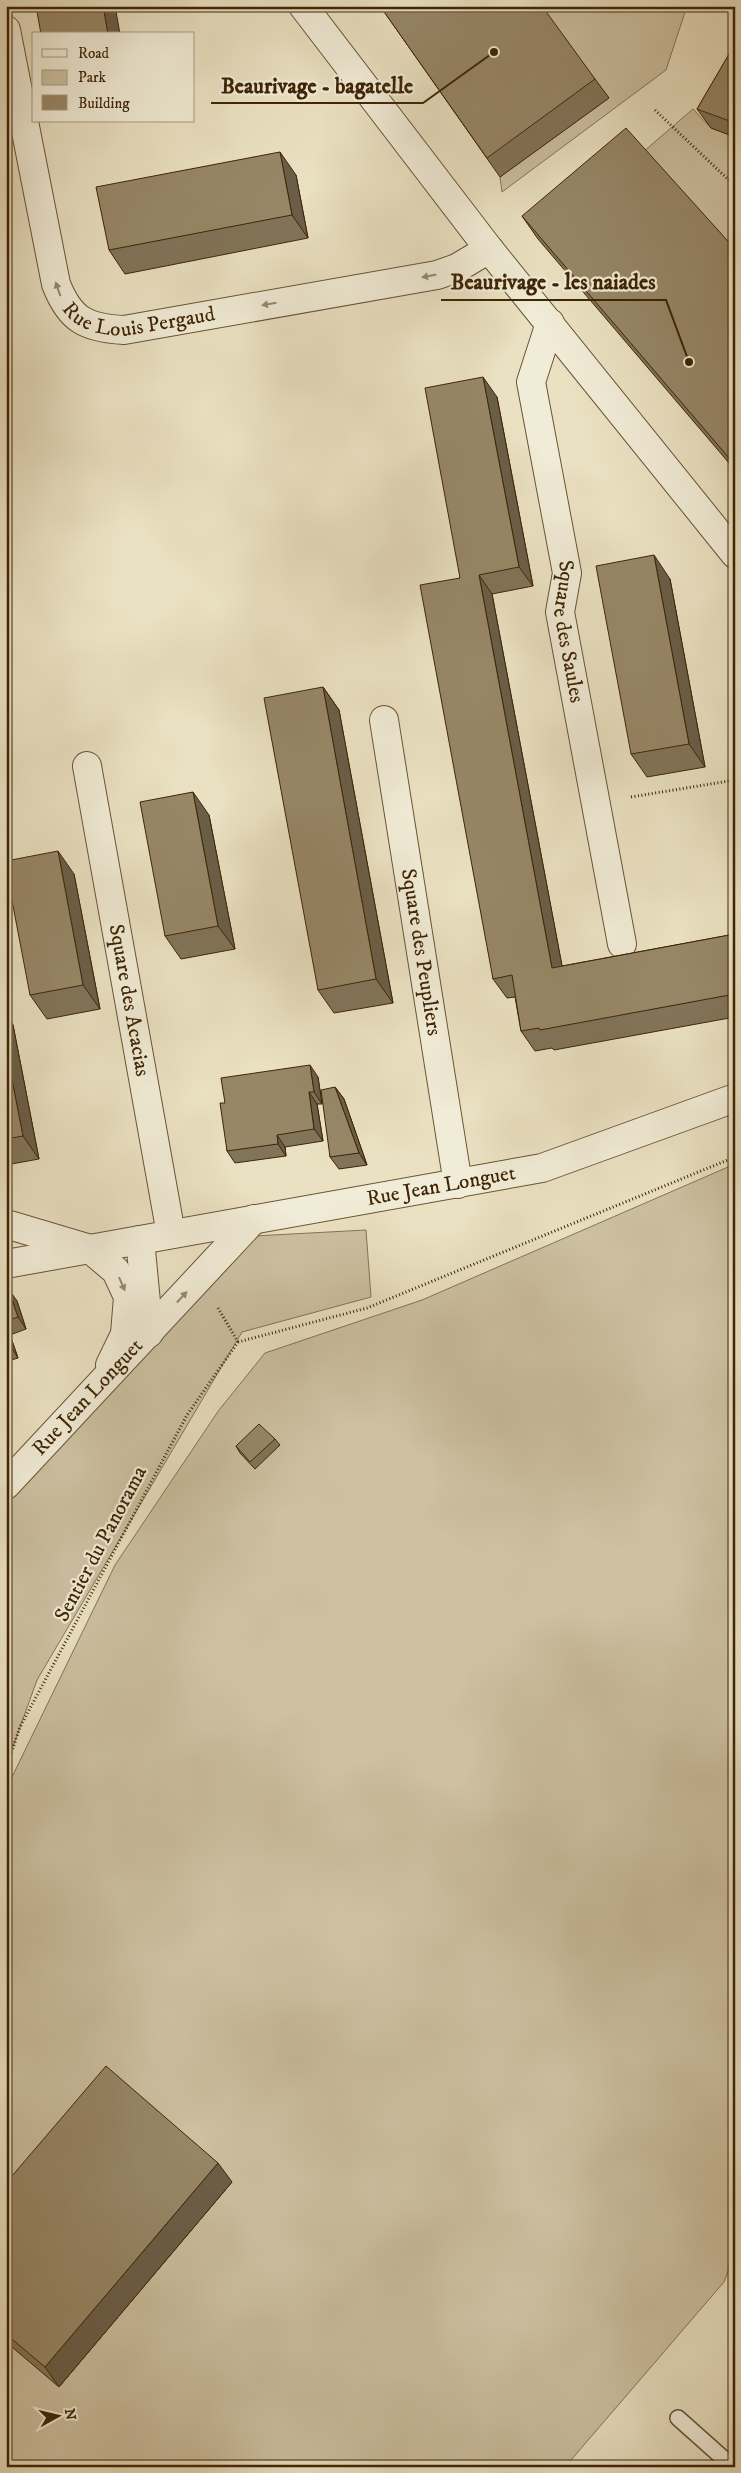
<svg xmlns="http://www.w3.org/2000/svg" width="741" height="2473" font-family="'IM FELL DW Pica',serif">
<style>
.green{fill:#cdc1a2;stroke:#867354}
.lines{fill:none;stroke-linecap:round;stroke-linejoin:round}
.service-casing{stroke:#695434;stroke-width:18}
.minor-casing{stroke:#695434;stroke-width:30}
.tertiary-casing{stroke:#695434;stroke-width:30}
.path{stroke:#3e2505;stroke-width:3;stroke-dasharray:1 2.5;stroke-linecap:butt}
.service{stroke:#f1ecd7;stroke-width:15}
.minor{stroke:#f1ecd7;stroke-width:28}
.tertiary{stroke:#f1ecd7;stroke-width:28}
.wall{fill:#827459;stroke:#3e2505}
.shaded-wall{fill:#6a5e48;stroke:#3e2505}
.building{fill:#978767;stroke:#3e2505}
.oneway{fill:#98886e}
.labels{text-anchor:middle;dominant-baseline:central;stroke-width:4.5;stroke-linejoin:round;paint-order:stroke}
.street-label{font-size:21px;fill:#3e2505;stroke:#f1ecd7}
.leader{fill:none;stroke:#3e2505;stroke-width:2}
.callout-dot{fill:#3e2505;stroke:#f1ecd7;stroke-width:2}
.callout-label{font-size:22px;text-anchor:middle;font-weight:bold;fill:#3e2505;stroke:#f1ecd7;stroke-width:4.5;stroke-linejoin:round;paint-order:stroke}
</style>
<rect width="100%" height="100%" fill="#eae1c2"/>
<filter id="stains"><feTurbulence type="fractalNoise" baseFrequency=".004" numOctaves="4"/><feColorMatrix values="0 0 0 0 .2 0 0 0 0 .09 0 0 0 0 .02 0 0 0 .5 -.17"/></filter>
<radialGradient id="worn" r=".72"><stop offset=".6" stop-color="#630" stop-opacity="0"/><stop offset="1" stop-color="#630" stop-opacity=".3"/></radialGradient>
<!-- green -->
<path class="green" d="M541 6H687L666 70 502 192 500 177 609 98Z
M693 109 711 128 735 137V254L643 152Z
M735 1164V2253L724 2282 565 2467H6V1797L13 1775 115 1565 219 1410 265 1353 422 1300Z
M366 1230 371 1297 242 1332 37 1680 6 1766V1473L254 1236Z"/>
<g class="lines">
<!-- service casing -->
<g class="service-casing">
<path id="service" d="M678 2418 733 2467"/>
</g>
<!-- minor casing -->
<g class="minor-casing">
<g id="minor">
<path id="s1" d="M6 30 56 284C70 320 86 328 124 330L437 275 457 268 489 249"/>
<path id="s2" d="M550 323 531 382 567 573 560 612 622 944"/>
<path id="s3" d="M384 720 458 1184"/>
<path id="s4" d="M87 766 171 1234"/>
<path d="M6 1224 90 1249 116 1271 128 1297 125 1334 110 1365"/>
<path d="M140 1240 149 1333"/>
<path id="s5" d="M6 1264 542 1168 735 1098"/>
<path id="s6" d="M6 1485 254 1219"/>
<path d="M734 2467 735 2466"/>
</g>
</g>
<!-- tertiary casing -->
<g class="tertiary-casing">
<path id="tertiary" d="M303 6 489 249 735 554"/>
</g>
<!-- path -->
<path class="path" d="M655 110 735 186
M631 797 735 780
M218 1308 238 1342
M238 1342 367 1308 735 1157
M6 1769 20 1727 187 1415 238 1342"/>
<!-- service -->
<use href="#service" class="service"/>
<!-- minor -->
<use href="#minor" class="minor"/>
<!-- tertiary -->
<use href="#tertiary" class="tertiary"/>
</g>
<!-- wall -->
<path class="wall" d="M380 6 595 79 609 98 500 177Z
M735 44V137L711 128 697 109Z
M296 175 308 238 125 274 109 250Z
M522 216 735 249V470L538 239Z
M497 397 533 586 492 594 562 966 735 934V1017L554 1050 552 1048 535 1051 521 1031 515 997 507 998 493 979 460 578Z
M670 579 705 767 647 777 631 754Z
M323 687 339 710 393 1003 334 1013 318 990Z
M209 815 235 949 181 959 165 936Z
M74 874 100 1009 47 1019 30 995Z
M6 1014 13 1025 39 1159 6 1165Z
M318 1077 322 1104H317L323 1141 285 1147 286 1156 235 1163 227 1151 225 1103Z
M335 1087 344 1099 367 1165 339 1169 330 1157Z
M6 1289 17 1301 26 1329 10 1335 18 1358 8 1361 11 1373 6 1374Z
M275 1439 280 1445 255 1469 240 1453 236 1446Z
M232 2182 59 2387 6 2342V2183Z"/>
<!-- shaded-wall -->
<path class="shaded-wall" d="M103 6H115L120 34H108Z
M280 152 296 175 308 238 292 215Z
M483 377 497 397 533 586 519 567Z
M654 555 670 579 705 767 689 744Z
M479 575 492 594 566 987 552 968Z
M323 687 339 710 393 1003 376 979Z
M193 792 209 815 235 949 218 926Z
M58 851 74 874 100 1009 83 985Z
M6 1014 13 1025 39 1159 23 1136 6 1049Z
M310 1065 318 1077 322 1104 314 1092Z
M335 1087 344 1099 367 1165 359 1153Z
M309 1092 317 1104 323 1141 314 1129Z
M277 1135 285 1147 286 1156 278 1144Z
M8 1288 17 1301 26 1329 18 1317Z
M6 1329 10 1335 18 1358 10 1345 6 1335Z
M6 1359 7 1361 11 1373 7 1366Z
M218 2163 232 2182 59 2387 45 2367Z"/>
<!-- building -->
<path class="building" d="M36 6H103L108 34H41Z
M380 6H542L595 79 487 158Z
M735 44V123L697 109Z
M626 128 735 249V465L522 216Z
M280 152 292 215 109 250 96 187Z
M483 377 519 567 479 575 552 968 735 934V994L540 1030 539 1028 521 1031 512 975 493 979 420 585 460 578 425 388Z
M654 555 689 744 631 754 596 566Z
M323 687 376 979 318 990 264 698Z
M193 792 218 926 165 936 140 802Z
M58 851 83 985 30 995 6 869V861Z
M6 1049 23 1136 6 1139Z
M310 1065 314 1092H309L314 1129 277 1135 278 1144 227 1151 220 1103H225L221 1078Z
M335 1087 359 1153 330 1157 321 1090Z
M8 1288 18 1317 6 1321V1289Z
M6 1335 10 1345 6 1347Z
M259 1424 275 1439 250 1462 236 1446Z
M106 2066 218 2163 45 2367 6 2334V2183Z"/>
<!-- one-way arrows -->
<defs><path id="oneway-solid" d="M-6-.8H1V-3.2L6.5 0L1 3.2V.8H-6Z" transform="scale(1.25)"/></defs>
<g class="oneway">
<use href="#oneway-solid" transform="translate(429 276) rotate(169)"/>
<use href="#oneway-solid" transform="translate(58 289) rotate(-109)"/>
<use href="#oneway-solid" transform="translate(269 304) rotate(170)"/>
<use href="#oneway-solid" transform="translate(122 1284) rotate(66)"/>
<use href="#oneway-solid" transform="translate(182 1297) rotate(-47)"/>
</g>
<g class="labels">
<!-- street labels -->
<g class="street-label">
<text stroke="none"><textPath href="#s1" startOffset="361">Rue Louis Pergaud</textPath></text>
<text stroke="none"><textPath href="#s2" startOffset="316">Square des Saules</textPath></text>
<text stroke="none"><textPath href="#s3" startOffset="235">Square des Peupliers</textPath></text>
<text stroke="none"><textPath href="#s4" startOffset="238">Square des Acacias</textPath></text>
<text stroke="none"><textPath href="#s5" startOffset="442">Rue Jean Longuet</textPath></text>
<text stroke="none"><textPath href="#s6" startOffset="120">Rue Jean Longuet</textPath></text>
<text transform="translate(101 1544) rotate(-62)">Sentier du Panorama</text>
</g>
</g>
<!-- callouts -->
<path class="leader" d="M494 52L423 103H211M689 362L666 300H441"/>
<g class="callout-dot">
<circle cx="494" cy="52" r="5"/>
<circle cx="689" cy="362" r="5"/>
</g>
<g class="callout-label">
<text x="317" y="93">Beaurivage - bagatelle</text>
<text x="553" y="289">Beaurivage - les naiades</text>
</g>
<!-- margin -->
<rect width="741" height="2473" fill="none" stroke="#eae1c2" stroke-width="25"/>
<rect x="8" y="8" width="726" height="2458" fill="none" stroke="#3e2505" stroke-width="2.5"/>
<rect x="12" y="12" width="716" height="2448" fill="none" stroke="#3e2505"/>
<!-- legend -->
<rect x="32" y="32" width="162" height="90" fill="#f1ecd7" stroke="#a99c83"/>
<rect x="42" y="49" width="25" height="8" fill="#f1ecd7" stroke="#a99c83"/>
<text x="78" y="58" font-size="15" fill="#3e2505">Road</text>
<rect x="42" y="70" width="25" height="15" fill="#cdc1a2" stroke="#a99c83"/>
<text x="78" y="82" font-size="15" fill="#3e2505">Park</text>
<rect x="42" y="95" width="25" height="15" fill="#978767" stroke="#a99c83"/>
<text x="78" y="108" font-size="15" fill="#3e2505">Building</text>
<!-- north arrow -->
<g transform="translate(58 2416) rotate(82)" stroke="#f1ecd7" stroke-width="4" paint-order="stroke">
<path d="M0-4L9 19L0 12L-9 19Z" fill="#3e2505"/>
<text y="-8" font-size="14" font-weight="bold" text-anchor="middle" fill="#3e2505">N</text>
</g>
<rect width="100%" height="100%" filter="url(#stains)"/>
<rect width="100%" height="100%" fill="url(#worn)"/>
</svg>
